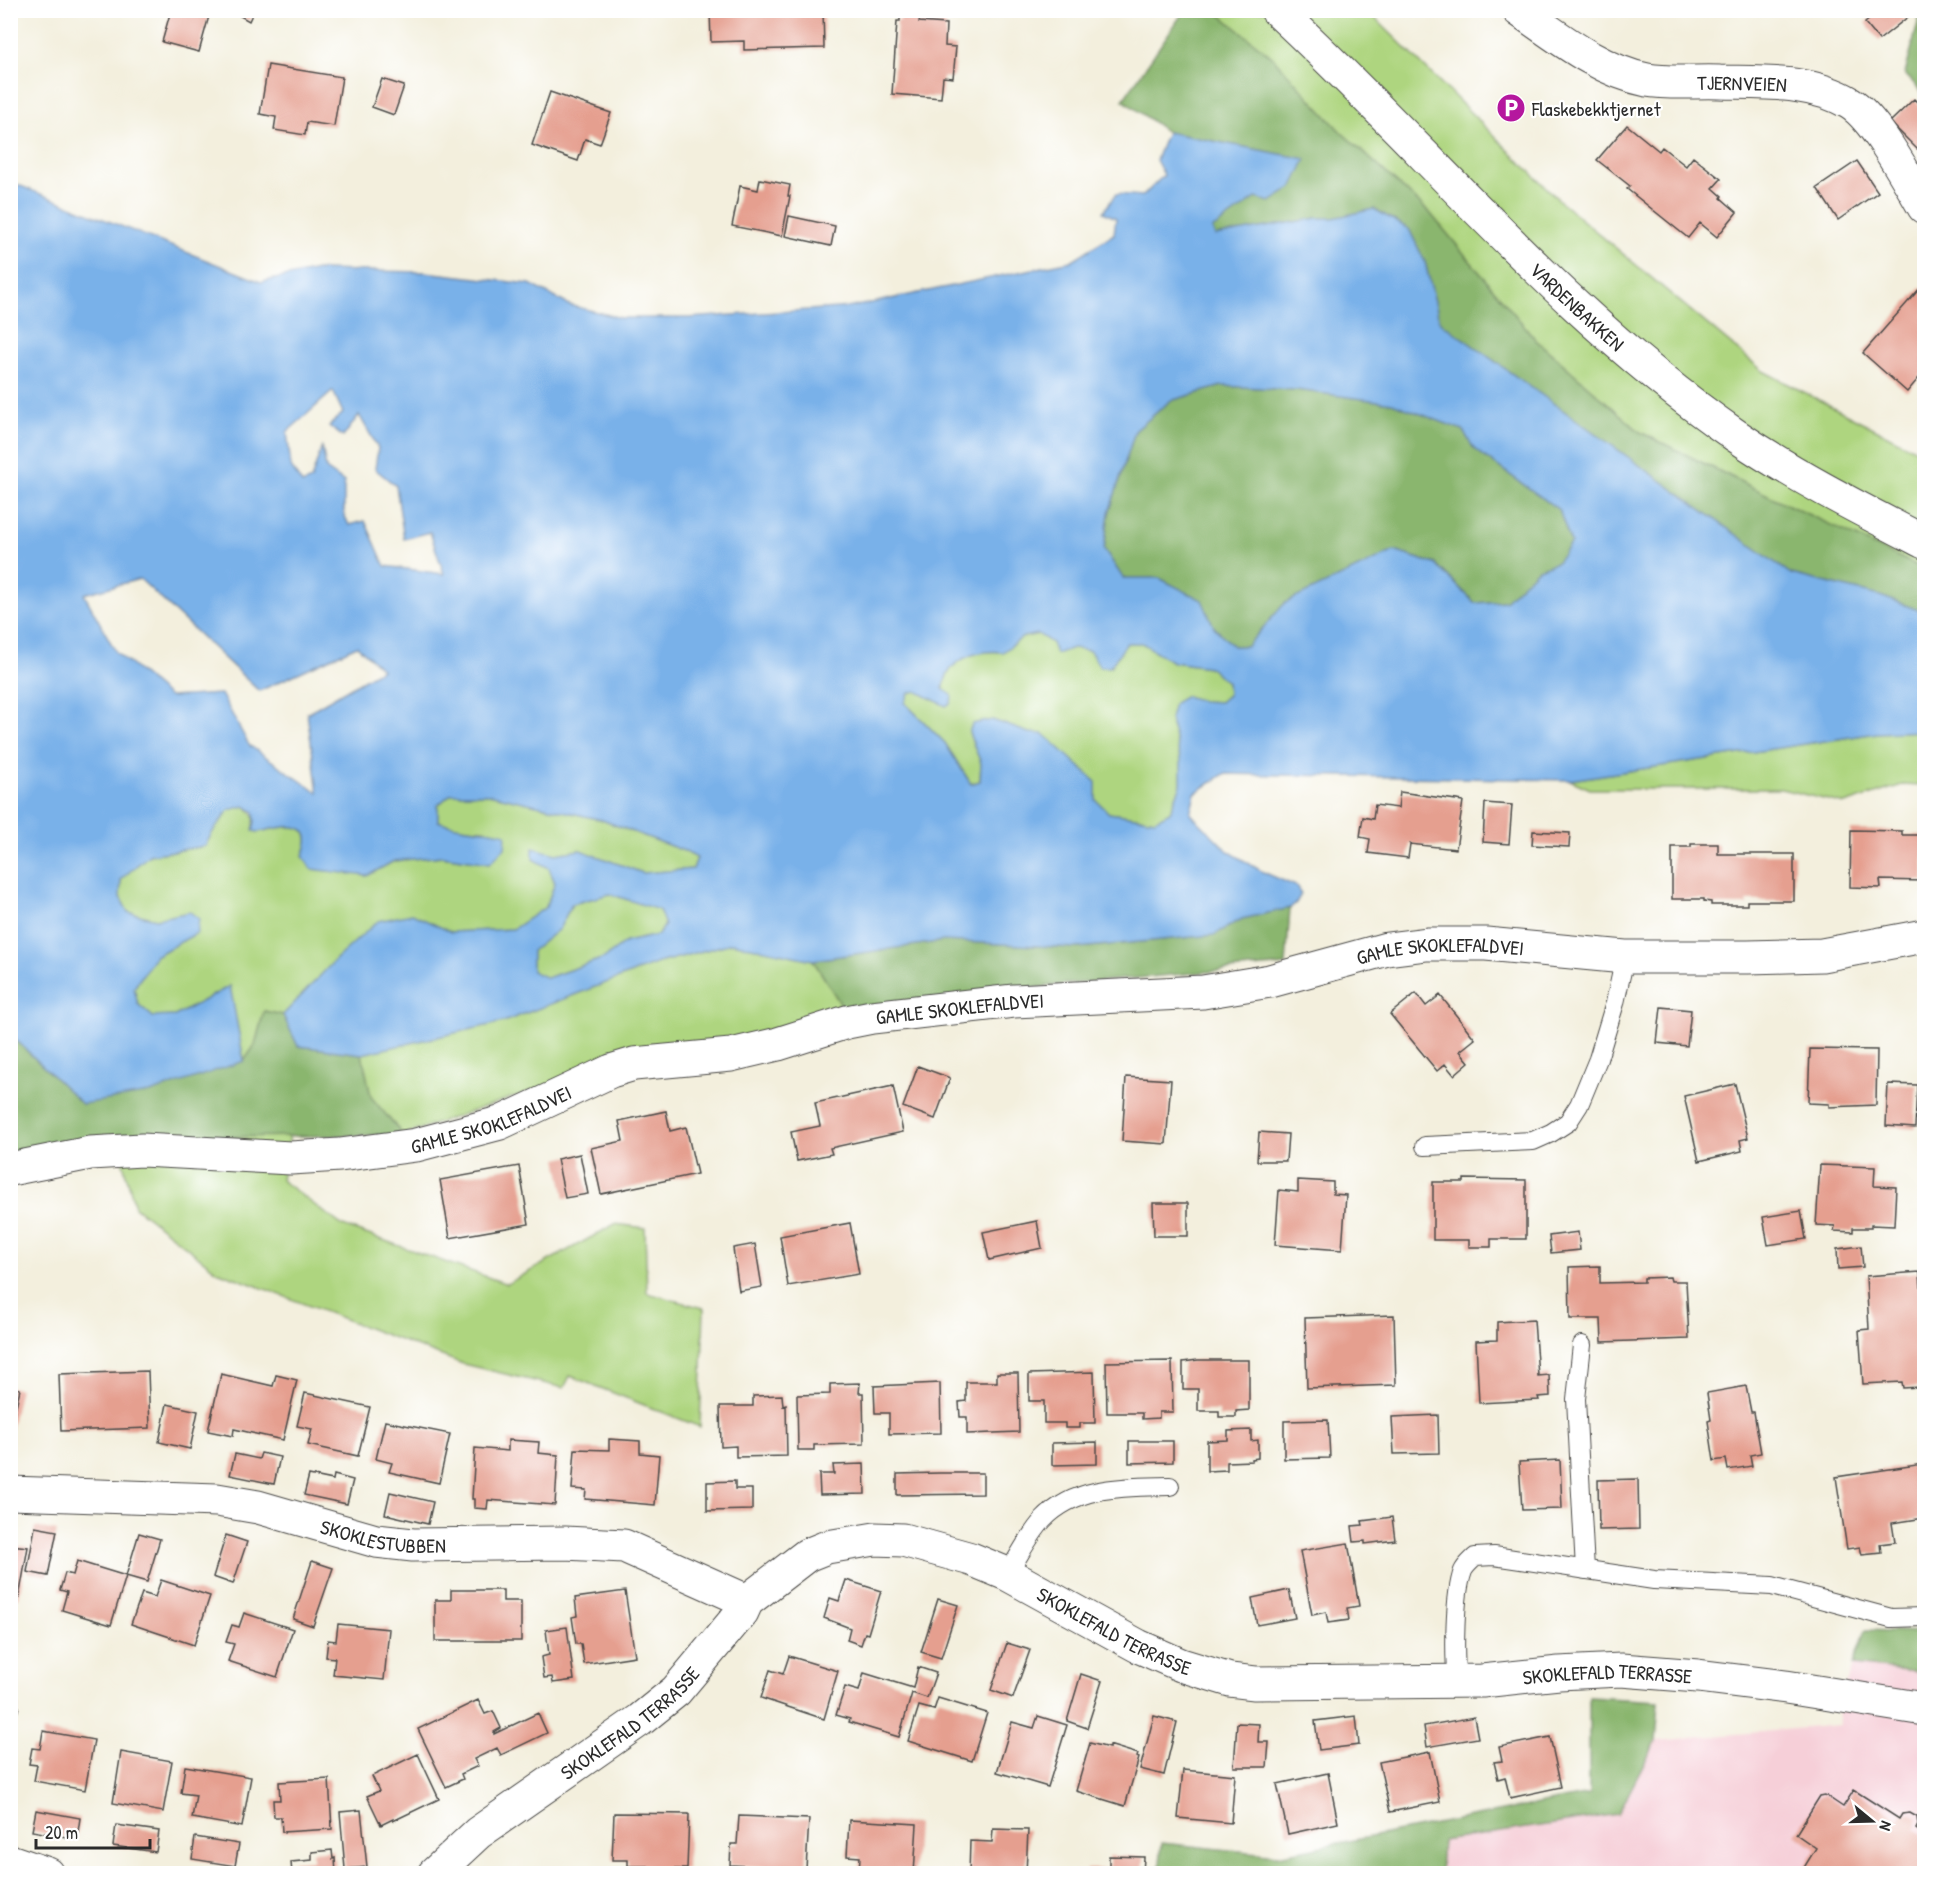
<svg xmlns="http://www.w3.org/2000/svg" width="1935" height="1884" font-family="'Patrick Hand',sans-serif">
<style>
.built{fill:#f6cfd8}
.green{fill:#aed57f;stroke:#6c8055;stroke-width:1.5}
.forest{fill:#8ab66e;stroke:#5a704c;stroke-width:1.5}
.water{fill:#79b1e9;stroke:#526e8a;stroke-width:1.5;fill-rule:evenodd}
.building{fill:#e59f8f}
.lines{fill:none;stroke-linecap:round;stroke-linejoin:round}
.service-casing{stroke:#494846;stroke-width:20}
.minor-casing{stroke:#494846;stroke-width:35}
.primary-casing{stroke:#494846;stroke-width:35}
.service{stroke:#fff;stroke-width:18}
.minor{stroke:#fff;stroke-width:33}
.primary{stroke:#fff;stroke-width:33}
.labels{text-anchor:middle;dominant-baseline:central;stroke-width:4.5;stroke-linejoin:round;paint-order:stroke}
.street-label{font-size:20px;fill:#2b2b2b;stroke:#fff}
.poi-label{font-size:20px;fill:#2b2b2b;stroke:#fff;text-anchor:start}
</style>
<rect width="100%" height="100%" fill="#fff"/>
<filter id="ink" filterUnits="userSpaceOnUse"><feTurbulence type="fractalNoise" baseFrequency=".0167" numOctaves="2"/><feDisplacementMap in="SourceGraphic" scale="12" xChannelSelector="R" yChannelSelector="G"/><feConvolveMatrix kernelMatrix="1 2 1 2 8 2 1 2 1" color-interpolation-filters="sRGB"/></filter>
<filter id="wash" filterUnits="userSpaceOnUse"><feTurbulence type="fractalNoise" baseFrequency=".008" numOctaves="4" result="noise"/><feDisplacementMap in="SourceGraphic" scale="24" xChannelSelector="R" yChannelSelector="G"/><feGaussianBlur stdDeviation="1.35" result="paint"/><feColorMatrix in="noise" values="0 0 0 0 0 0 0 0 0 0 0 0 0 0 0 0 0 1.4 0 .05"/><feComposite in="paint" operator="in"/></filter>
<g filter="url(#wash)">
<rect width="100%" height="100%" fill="#f3efdd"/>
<!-- built -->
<path class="built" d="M1853 1665 1924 1673V1873L1440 1874 1442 1841 1618 1814 1656 1741 1840 1725 1838 1711Z"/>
<!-- green -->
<path class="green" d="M1215 11H1368L1562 203 1763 371 1924 454V569L1786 504 1640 432 1536 340 1430 213 1341 132 1271 56Z
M1039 634 1052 643 1091 651 1110 667 1127 643H1142L1173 662 1209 667 1227 682 1228 695 1220 702 1202 701 1186 696 1170 719 1181 761V785L1170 812 1155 820 1108 813 1096 800 1044 734 1029 733 993 720 969 733 981 763 980 781 971 784 945 743 905 703 909 693 916 691 946 706C945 700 943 693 944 687 947 659 978 649 1003 652L1023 637Z
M1924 731V786L1902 785 1845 804 1781 789H1590L1570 780 1877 733Z
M451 794H489L602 820 684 851 697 858 693 869 643 873 580 850 556 854 533 849V859L549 868 555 883 546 907 513 929 451 932 412 914 337 958 283 1015 264 1011 255 1045 244 1061 230 986 175 1016 153 1017 138 1004 134 988 155 956 197 933 190 912 156 919 128 912 120 897 121 879 149 855 205 846 212 833 229 810 245 806C255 814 255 819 254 831L258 832C271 830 303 819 307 837 308 842 305 851 303 856L367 876 394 861 442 856 490 863 485 829 458 828 438 821V805Z
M610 894 660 910 665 925 658 935 626 942 604 958 546 978 532 971V951L559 929 572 904Z
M732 943 813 960 845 1011 528 1092 403 1135 371 1097 362 1054 503 1022 658 963Z
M290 1136 281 1180 343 1226 507 1284 615 1224 645 1228 647 1293 704 1308 700 1427 570 1376 564 1388 463 1364 217 1271 135 1207 116 1138Z"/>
<!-- forest -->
<path class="forest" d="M1184 11H1215L1271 56 1341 132 1430 213 1536 340 1640 432 1786 504 1924 569V612L1880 596 1791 574 1440 322 1425 262 1409 229 1375 209 1333 218H1317L1215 236 1212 229 1256 198 1270 202 1306 159 1167 132 1123 100Z
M1921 11H1924V94L1905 74Z
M1222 386 1297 390 1392 403 1463 430 1474 449 1559 510 1571 543 1557 562 1537 570 1505 601 1475 603 1436 564 1394 551 1285 603 1247 646H1233L1214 627 1201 600 1159 578H1122L1104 549 1109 513 1135 431 1170 401Z
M1290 908 1286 965 1057 985 845 1011 813 960 944 941 1077 948 1214 935 1242 919Z
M264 1011 283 1015 298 1046 362 1054 371 1097 403 1135 116 1138 11 1160 10 1035 82 1104 244 1061 255 1045Z
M1865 1630 1924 1632V1673L1853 1665Z
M1589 1697 1659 1701 1656 1741 1618 1814 1442 1841 1440 1873H1159L1162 1843 1278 1855 1589 1794Z"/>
<!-- water -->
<path class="water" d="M1167 132 1306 159 1292 188 1270 202 1256 198 1212 229 1215 236 1317 218H1333L1374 209 1409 229 1425 262 1440 322 1791 574 1880 596 1924 612V731L1877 733 1570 780 1224 774 1195 793 1190 813 1228 851 1263 872 1298 887 1301 894 1296 903 1290 908 1242 919 1214 935 1077 948 944 941 813 960 732 943 658 963 503 1022 362 1054 298 1046 283 1015 337 958 378 921 412 914 451 932 513 929 546 907 555 883 549 868 533 859V848L556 854 580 850 643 873 693 869 697 858 684 851 602 820 489 794H451L438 805V821C461 830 482 828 506 834L505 848 490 863 442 856 394 861 367 876 311 869 303 856C305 851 308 842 307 837 303 819 270 830 258 832L253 831 255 821 254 812 245 806 229 810 212 833 205 846 149 855 121 879 120 897 128 912 156 919 190 912 199 919 197 933 155 956 134 988 138 1004 153 1017 175 1016 230 986 244 1061 150 1093 82 1104 11 1035V182L261 282 317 270 425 272 530 284 569 305 621 318H688L852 307 1071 261 1114 234 1116 218 1103 212 1116 194 1143 196 1164 175 1156 160ZM1222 386 1297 390 1392 403 1463 430 1474 449 1559 510 1571 543 1557 562 1537 570 1505 601 1475 603 1435 564 1394 551 1285 603 1247 646H1233L1214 627 1202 600 1159 578H1123L1104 549 1109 513 1135 431 1170 401ZM333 391 343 413 329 426 343 437 359 415 378 448 375 469 396 486 404 539 430 532 444 574 385 566 365 521 349 525 344 514V482L326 469 322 446 311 480 302 484 291 467 287 432ZM140 579 259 691 357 646 382 669 307 713 318 793 249 745 221 694 169 697 116 652 84 594ZM1038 634 1052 643 1056 654 1073 648 1090 651 1100 667H1110L1127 643H1142L1173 662 1209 667 1227 682 1228 695 1220 702 1202 701 1186 696 1174 703 1170 719 1181 761V785L1170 812 1155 820 1109 813 1096 800V782L1044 734 1029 733 992 720 972 724 969 733 981 763 980 781 971 784 945 743 905 703 909 693 916 691 946 706 951 703 952 695 943 689C944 685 945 679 947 675 957 655 983 650 1003 652L1023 637ZM610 894 659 910 665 925 658 935 626 942 604 958 547 978 532 971V951L559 929 572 904Z"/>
<g id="blocks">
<!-- building -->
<path class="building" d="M171 10H187L209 16 199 52 162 42Z
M234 10H254L249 21 233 12Z
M710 10H823L824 48 744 50V41L711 42Z
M1881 10H1905L1909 16 1879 40 1865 23Z
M900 14 920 16 919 22 946 24 945 46 956 47 953 78 943 77 941 98 892 94 897 21H900Z
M268 65 342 77 334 126 307 122 305 135 274 130 276 117 260 114Z
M382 79 404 86 394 115 372 107Z
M550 92 611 113 600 144 585 139 578 161 532 145Z
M1914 99 1924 109V141L1917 149 1890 122Z
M1627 125 1659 151 1662 147 1686 166 1693 157 1721 179 1713 188 1722 196 1721 198 1737 212 1717 237 1700 223 1688 238 1627 189 1630 186 1597 160Z
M1857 161 1878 192 1838 220 1817 188Z
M760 179 790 185 788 196H790L782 236 732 226 740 186 758 190Z
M789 216 835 226 831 246 785 236Z
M1921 287 1924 290V372L1907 392 1863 353Z
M1924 406V430L1918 428Z
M1400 792 1463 801 1456 849 1410 844 1408 858 1368 853 1370 839 1360 837 1363 817 1373 819 1375 805 1398 808Z
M1485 803 1512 805 1509 844 1483 842Z
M1851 830 1902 831V835H1924V881L1880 880 1881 888 1850 887Z
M1533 831 1570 833 1569 847 1532 845Z
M1691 844H1718V854H1794V901H1747V905H1711V902L1704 901V899H1672V847H1691Z
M1416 993 1426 1006 1440 995 1475 1039 1460 1051 1469 1062 1454 1075 1445 1064 1437 1071 1390 1014Z
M1661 1007 1691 1010 1687 1046 1657 1043Z
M1810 1049 1877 1050 1876 1105 1829 1107V1104L1808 1103Z
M918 1066 950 1078 935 1119 903 1107Z
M1126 1077 1171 1080 1166 1144 1122 1141Z
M1735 1084 1748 1138 1740 1140 1742 1151 1699 1161 1684 1096Z
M1888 1084 1917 1085 1915 1128 1886 1126Z
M893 1086 903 1132 830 1148 832 1154 797 1161 791 1132 820 1126 815 1103Z
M666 1111 670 1131 686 1127 697 1174 601 1194 591 1148 623 1141 619 1121Z
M1259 1132 1288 1134 1286 1161H1257Z
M580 1154 588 1194 565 1198 557 1159Z
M1820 1165 1875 1167 1874 1186 1896 1187 1894 1226 1871 1225V1228H1853V1232L1834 1231 1835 1226 1816 1225Z
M519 1166 529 1224 450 1238 440 1180Z
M1464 1179 1526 1180V1239H1491V1247H1469V1240H1433V1182H1464Z
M1298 1180 1333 1182V1194L1346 1195 1342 1250 1275 1245 1279 1190 1298 1192Z
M1153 1203H1188V1236H1154Z
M1801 1211 1806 1239 1768 1245 1763 1217Z
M1037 1221 1042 1248 989 1260 983 1232Z
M850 1223 859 1274 788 1286 780 1236Z
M1578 1232 1580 1250 1551 1253 1549 1236Z
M755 1244 762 1287 739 1291 733 1248Z
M1861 1246 1863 1267 1838 1269 1837 1249Z
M1600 1266V1283L1644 1282V1278L1670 1277 1671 1281H1686L1689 1339 1602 1342 1601 1319H1570L1569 1267Z
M1920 1272 1922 1308H1924V1381H1918L1919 1387 1903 1388 1902 1382 1863 1384 1859 1330 1869 1329 1866 1276Z
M1394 1315 1396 1385 1307 1388 1305 1318Z
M1534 1320 1538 1376 1549 1375 1550 1396 1538 1397 1539 1400 1479 1403 1476 1341 1497 1340V1322Z
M1198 1360H1249V1410L1236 1411V1417H1219V1411H1198V1389H1183V1362Z
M1172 1361 1173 1412H1159V1418L1142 1419V1413H1107L1106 1362Z
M148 1371 150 1428 61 1431 59 1374Z
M1094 1372 1095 1423H1080V1428H1065V1423H1044V1401H1029V1374Z
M997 1373H1018L1019 1432 967 1434V1417H960L959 1402 966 1401V1382H997Z
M221 1374 273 1386 276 1375 297 1380 283 1440 234 1429 233 1436 208 1431Z
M860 1383 859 1393H863L864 1444 814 1445V1450H798L797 1395 830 1394V1384Z
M940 1383 941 1433 889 1434V1413H875L874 1386Z
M1746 1386 1751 1412H1754L1761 1453 1750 1455 1752 1466 1728 1470 1726 1459 1714 1461 1708 1421 1711 1420 1707 1393Z
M10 1387 20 1389 11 1428H10Z
M305 1393 370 1407 358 1456 308 1445 312 1429 297 1426Z
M782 1395 783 1406 786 1405 787 1456 736 1457V1446L721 1447 720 1406H753V1396Z
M167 1404 198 1411 190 1449 159 1442Z
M1438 1415 1439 1453 1394 1454 1392 1417Z
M1328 1420 1330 1458 1284 1459V1421Z
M385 1421 450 1434 439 1483 389 1472 392 1463 376 1459Z
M1251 1430V1441L1258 1440V1458L1252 1459V1461L1227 1462V1470L1207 1471V1441L1228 1440V1431Z
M609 1439 640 1441V1453L659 1455 655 1505 585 1499 586 1490 572 1489 575 1449 609 1450Z
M508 1440 539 1442 538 1453 558 1455 555 1505 488 1500 487 1509 474 1508V1499H472L475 1448 508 1451Z
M1129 1441H1173V1462L1129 1463Z
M1097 1442V1464L1052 1465V1443Z
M261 1453 280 1457 274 1484 230 1475 235 1454 259 1459Z
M1560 1460 1562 1509 1522 1510 1519 1462Z
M864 1464 865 1494 820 1495 819 1474H834L833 1465Z
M1923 1464 1924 1477V1518L1892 1523 1895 1542 1880 1544 1881 1553 1862 1555 1860 1547 1847 1549 1836 1477Z
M940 1473H983V1494L897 1495V1474Z
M309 1475 333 1480 334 1475 353 1480 347 1504 304 1495Z
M1638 1479 1639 1529 1599 1530 1598 1480Z
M735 1481V1489H752V1510L707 1511V1482Z
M390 1492 433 1502 428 1524 385 1514Z
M1392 1517 1395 1540 1365 1544V1541L1354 1542 1352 1526 1363 1525 1362 1521Z
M35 1527 57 1531 48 1576 27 1572Z
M139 1533 160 1539 147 1582 126 1576Z
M226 1535 247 1542 233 1584 213 1577Z
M1348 1543 1359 1606 1347 1608 1349 1620 1328 1623 1326 1612 1312 1615 1300 1551Z
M10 1545 28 1547 19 1598 10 1597Z
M77 1561 126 1576 111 1625 62 1610 67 1592 60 1590 65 1573 73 1575Z
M312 1561 333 1568 313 1626 293 1619Z
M161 1580 210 1596 194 1645 131 1624 142 1593 155 1597Z
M846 1580 881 1591 868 1634 865 1633 861 1645 847 1640 850 1628 824 1618 830 1598 839 1601Z
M451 1590H503V1601H521V1641H435V1600H451Z
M1289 1590 1295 1618 1257 1625 1252 1598Z
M625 1591 635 1656 584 1664 581 1644H576L572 1617 577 1616 575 1598Z
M938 1599 958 1605 941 1658 921 1652Z
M244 1613 293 1629 277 1677 228 1661 234 1644 226 1642 232 1625 239 1627Z
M338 1624 389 1629 384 1680 333 1675 335 1658 326 1657 328 1640 336 1641Z
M567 1627 574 1680 553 1683 552 1677 544 1678 541 1657 549 1655 546 1630Z
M1007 1643 1030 1650 1013 1698 991 1690Z
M789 1656 838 1671 824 1719 761 1698 770 1670 783 1674Z
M918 1667 936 1673 927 1698 912 1693 899 1737 849 1722 850 1719 836 1715 845 1687 859 1691 864 1673 913 1688Z
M1081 1674 1102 1681 1087 1728 1067 1721Z
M938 1698 987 1713 972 1761 908 1741 919 1706 934 1710Z
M478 1700 485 1714 493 1711 501 1728 494 1732V1734L538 1713 547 1733 501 1755 497 1748 474 1759 478 1766 461 1774 463 1779 446 1787 418 1729Z
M10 1705 19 1707 11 1733H10Z
M1038 1716 1067 1725 1048 1787 997 1772 1012 1722 1034 1728Z
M1154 1716 1177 1722 1164 1775 1140 1769Z
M1356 1716 1359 1745 1319 1750 1315 1721Z
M1474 1717 1478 1738 1427 1747 1424 1726Z
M1237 1723 1259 1724 1258 1742H1269L1267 1767H1234Z
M43 1731 94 1740 85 1790 34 1781 37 1765 29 1764 32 1748 40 1749Z
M1550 1737 1561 1787 1510 1798 1505 1777 1498 1779 1494 1762 1502 1761 1499 1747Z
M1090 1743 1109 1748V1745L1138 1754 1137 1757 1139 1758 1125 1806 1076 1791Z
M121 1752 172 1761 163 1812 113 1803Z
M1430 1752 1440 1802 1390 1812 1379 1762Z
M418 1754 439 1799 393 1821V1819L381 1825 367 1796 379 1791 372 1776Z
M185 1766 251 1777 242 1827 192 1818 196 1795 181 1793Z
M1183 1770 1235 1775 1231 1823 1178 1818Z
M1328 1773 1338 1823 1288 1834 1277 1784Z
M329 1779 332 1829 282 1832 281 1817H274L273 1800H280L279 1782Z
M1854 1790 1899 1819 1902 1814 1910 1813 1917 1817 1918 1825 1916 1829 1924 1835V1874H1800L1816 1848 1796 1834 1820 1796 1825 1795 1843 1807Z
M36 1810 80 1818 77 1839 32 1831Z
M361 1810 367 1867 345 1869 340 1812Z
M614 1813 689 1814 687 1869H673V1874H647V1866H628V1860H612Z
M739 1816 809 1819 806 1869 789 1868V1874H766V1867L730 1865 731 1844H737Z
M849 1820 917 1824 914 1874H875V1872L859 1871 860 1857 847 1856Z
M116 1825 159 1831 156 1852 113 1846Z
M993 1829 1028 1830 1026 1874H969L970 1841 992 1842Z
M195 1837 239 1844 235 1866 192 1859Z
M332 1850 333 1859 335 1858 336 1874H292L291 1862 312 1860V1852Z
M1109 1856 1144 1857 1143 1874H1087V1869H1109Z"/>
</g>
</g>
<g filter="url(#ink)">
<use href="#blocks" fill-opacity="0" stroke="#494846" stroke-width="1.5"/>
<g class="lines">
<!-- service casing -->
<g class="service-casing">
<path id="service" d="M1425 1146 1533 1141 1551 1133 1568 1122 1579 1105 1598 1059 1615 1003 1625 957
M1582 1345 1576 1399 1585 1570
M1007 1574C1019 1557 1029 1535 1043 1520 1076 1485 1126 1487 1170 1486
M1457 1681C1454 1656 1454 1595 1463 1571 1465 1566 1471 1561 1475 1557L1494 1556 1654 1580 1772 1586 1891 1618 1924 1617"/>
</g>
<!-- minor casing -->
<g class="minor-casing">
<g id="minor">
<path id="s1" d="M1519 10C1558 37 1600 71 1647 80 1669 84 1698 81 1720 82 1763 83 1812 80 1850 103 1876 119 1908 180 1924 207"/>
<path id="s2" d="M10 1169 90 1153 142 1150 291 1158 340 1155 416 1145 500 1123 611 1071 634 1064 731 1055 778 1044 847 1022 872 1017 1014 1001 1203 992 1270 981 1387 949 1427 944H1486L1625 957H1748L1822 955 1924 936"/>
<path id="s3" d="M10 1493 217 1500 258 1507 376 1541 413 1545 565 1543 624 1546 747 1601"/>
<path d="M10 1861 48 1874"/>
<path id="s4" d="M434 1874 478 1833 640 1720 676 1691 742 1612 747 1601 807 1555 827 1547 875 1539 903 1540 971 1559 1007 1574 1138 1646 1181 1665 1230 1680 1255 1683 1482 1681 1559 1673 1621 1670 1698 1676 1786 1687 1924 1709"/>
</g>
</g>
<!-- primary casing -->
<g class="primary-casing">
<g id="primary">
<path id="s5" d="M1277 10C1429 151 1564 317 1735 435 1795 476 1860 509 1924 542"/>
</g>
</g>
<!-- service -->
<use href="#service" class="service"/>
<!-- minor -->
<use href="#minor" class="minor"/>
<!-- primary -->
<use href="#primary" class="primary"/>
</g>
</g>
<!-- icons -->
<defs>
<g id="parking-disc" transform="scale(1.5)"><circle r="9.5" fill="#b5179e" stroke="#fff"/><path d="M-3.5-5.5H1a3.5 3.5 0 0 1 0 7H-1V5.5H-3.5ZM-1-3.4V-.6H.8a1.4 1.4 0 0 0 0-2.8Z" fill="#fff"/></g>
</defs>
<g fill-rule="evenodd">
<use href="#parking-disc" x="1511" y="108"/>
</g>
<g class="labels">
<!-- street labels -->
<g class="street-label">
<text stroke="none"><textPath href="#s1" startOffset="242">TJERNVEIEN</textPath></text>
<text stroke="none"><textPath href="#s5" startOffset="422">VARDENBAKKEN</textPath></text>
<text stroke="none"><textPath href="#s2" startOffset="1460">GAMLE SKOKLEFALDVEI</textPath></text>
<text stroke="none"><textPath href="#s2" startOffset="974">GAMLE SKOKLEFALDVEI</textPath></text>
<text stroke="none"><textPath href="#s2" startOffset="488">GAMLE SKOKLEFALDVEI</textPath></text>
<text stroke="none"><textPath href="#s3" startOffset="378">SKOKLESTUBBEN</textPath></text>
<text stroke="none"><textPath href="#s4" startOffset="824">SKOKLEFALD TERRASSE</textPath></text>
<text stroke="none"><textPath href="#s4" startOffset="1328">SKOKLEFALD TERRASSE</textPath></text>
<text stroke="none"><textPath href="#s4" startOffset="248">SKOKLEFALD TERRASSE</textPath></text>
</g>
<!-- poi labels -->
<g class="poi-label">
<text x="1532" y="108">Flaskebekktjernet</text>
</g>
</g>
<!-- margin -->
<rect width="1935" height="1884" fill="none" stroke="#fff" stroke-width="36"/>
<!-- north arrow -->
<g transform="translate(1872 1821) rotate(109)" stroke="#ffffff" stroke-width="4.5" paint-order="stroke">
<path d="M0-4.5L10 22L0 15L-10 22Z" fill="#2b2b2b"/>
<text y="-9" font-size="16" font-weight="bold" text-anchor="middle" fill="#2b2b2b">N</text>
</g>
<!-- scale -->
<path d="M36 1839v9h114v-9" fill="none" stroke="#2b2b2b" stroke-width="3"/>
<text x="45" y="1839" font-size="18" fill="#2b2b2b" stroke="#ffffff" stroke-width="4.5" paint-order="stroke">20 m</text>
</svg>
